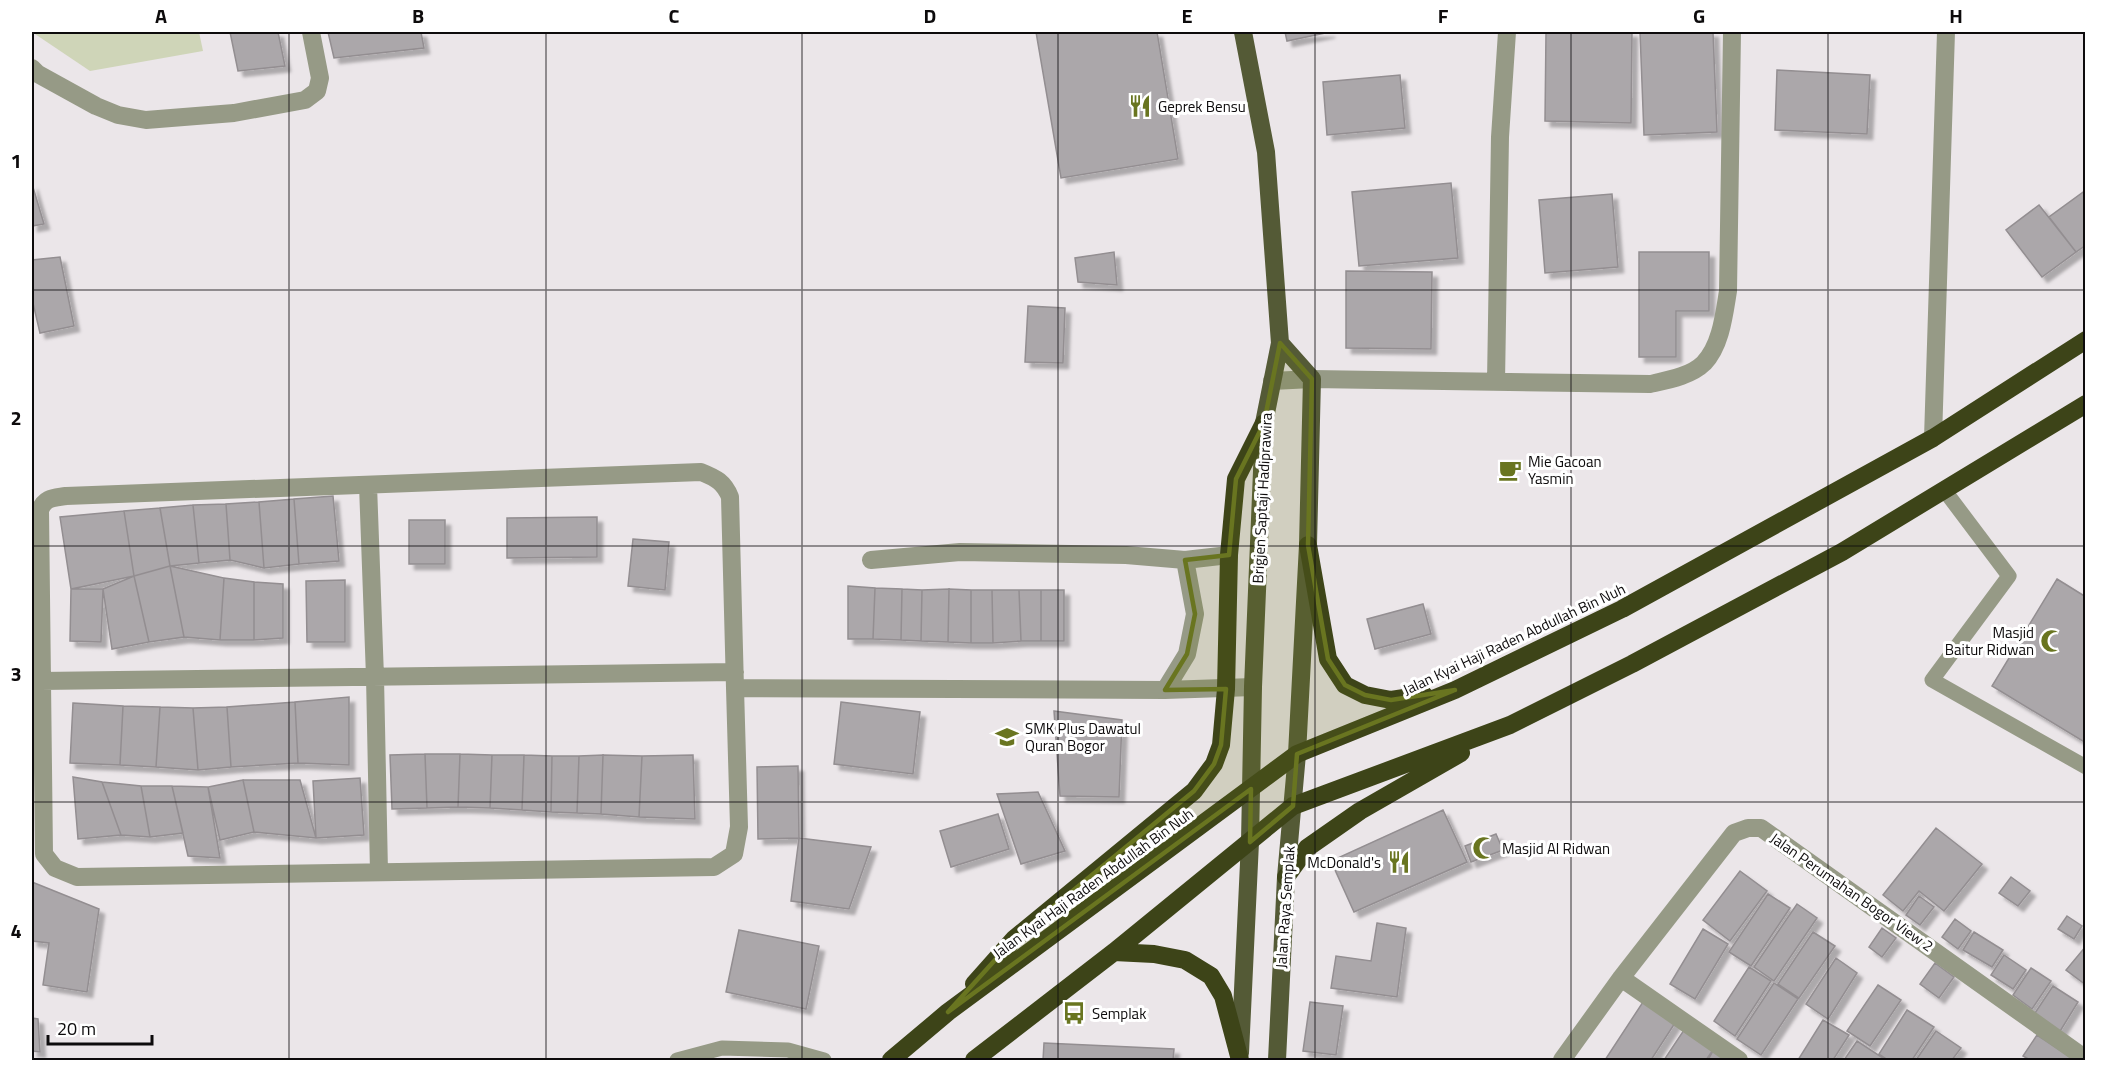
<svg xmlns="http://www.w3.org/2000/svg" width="2117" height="1092" font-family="'Titillium Web',sans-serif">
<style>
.green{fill:#cfd5b8}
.building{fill:#aba7aa;stroke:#938e91;stroke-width:1.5;filter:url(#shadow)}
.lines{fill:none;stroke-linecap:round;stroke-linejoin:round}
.lane{stroke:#969a86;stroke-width:15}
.street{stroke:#969a86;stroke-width:18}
.primary{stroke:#545a36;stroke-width:18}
.highway{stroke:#3d4418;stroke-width:18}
.marked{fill:#697520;fill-opacity:0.2;stroke:#697520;stroke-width:4.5;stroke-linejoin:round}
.grid{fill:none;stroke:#0d0b0c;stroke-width:1.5;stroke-opacity:0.55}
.labels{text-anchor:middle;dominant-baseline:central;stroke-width:6;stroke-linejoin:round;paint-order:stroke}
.poi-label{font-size:15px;fill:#0d0b0c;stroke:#fff;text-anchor:start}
.street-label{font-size:15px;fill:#0d0b0c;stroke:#fff}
.neatline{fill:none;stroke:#0d0b0c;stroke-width:2}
.grid-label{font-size:20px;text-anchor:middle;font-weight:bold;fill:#0d0b0c}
</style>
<defs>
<filter id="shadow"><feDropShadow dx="5.5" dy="5.5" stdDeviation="1.5" flood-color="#0004"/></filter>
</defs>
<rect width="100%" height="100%" fill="#ebe6e9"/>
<!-- green -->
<path class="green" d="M32 32H199L203 51 90 71Z"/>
<!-- building -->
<path class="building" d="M230 32H278L285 66 238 71Z
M328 32H421L424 48 334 58Z
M1036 32H1157L1178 159 1061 178Z
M1285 32H1330L1287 41Z
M1546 32H1632L1631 123 1545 121Z
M1640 32H1713L1717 132 1644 135Z
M1777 70 1870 75 1867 134 1775 130Z
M1400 75 1405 128 1327 135 1323 82Z
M1451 183 1458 258 1359 266 1352 192Z
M32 184 44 224 32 226Z
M2086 190V245L2076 252 2049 217Z
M1612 194 1618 267 1545 273 1539 200Z
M2039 205 2076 252 2042 277 2006 230Z
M1114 252 1117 285 1078 282 1075 258Z
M1639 252H1709V311H1676V357H1639Z
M60 257 74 326 40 333 32 299V260Z
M1346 271 1432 272 1431 349 1346 348Z
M1028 306 1065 308 1063 363 1025 362Z
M333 496 339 561 299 564 294 499Z
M294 499 299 564 264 568 259 502Z
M259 502 264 568 230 560 226 504Z
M226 504 230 560 199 563 193 505Z
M193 505 199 563 170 566 160 508Z
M160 508 170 566 134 576 124 511Z
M124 511 134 576 71 589 60 517Z
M597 517V557L507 558V518Z
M409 520H445V564H409Z
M633 539 669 542 665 590 628 586Z
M170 566 224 578 220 640 184 637Z
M170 566 184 637 149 642 134 576Z
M134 576 149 642 112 649 103 589Z
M224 578 254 582V640H220Z
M2057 579 2086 597V743L1992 686Z
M345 580V642H307L306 581Z
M254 582 283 584V638L254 640Z
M848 586 875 588 873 639H848Z
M875 588 902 589 901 640 873 639Z
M71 589H103L101 642 70 641Z
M902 589 922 590 921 641 901 640Z
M949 589 948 642 921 641 922 590Z
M949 589 971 590V643L948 642Z
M971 590H992L993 643H971Z
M992 590H1019L1021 641 993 643Z
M1019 590H1041V641H1021Z
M1041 590H1064V641H1041Z
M1423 604 1431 634 1375 649 1367 619Z
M349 697V765L298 763 295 702Z
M295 702 298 763 231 767 227 707Z
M841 702 920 712 913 774 834 764Z
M73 703 123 706 120 765 70 763Z
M123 706 160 707 156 767 120 765Z
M160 707 193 708 198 770 156 767Z
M227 707 231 767 198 770 193 708Z
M1054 711 1122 720 1119 797 1060 796Z
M425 754H460L458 807 427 808Z
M425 754 427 808 392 809 390 755Z
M460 754 492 755 490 808 458 807Z
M492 755H524L522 810 490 808Z
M524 755 552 756 551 812 522 810Z
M603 755 642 756 639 817 601 814Z
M603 755 601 814 577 813 579 756Z
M693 755 695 819 639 817 642 756Z
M552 756H579L577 813 551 812Z
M798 766 799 838 758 839 757 767Z
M73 777 102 782 121 835 78 839Z
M360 778 364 835 316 838 313 781Z
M243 780H300L316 838 254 832Z
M243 780 254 832 220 840 208 787Z
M102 782 141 786 150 837 121 835Z
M141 786H172L183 833 150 837Z
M172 786 208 787 220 858 188 856Z
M1038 792 1065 851 1021 864 997 794Z
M1443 810 1467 862 1354 912 1331 861Z
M998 814 1009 849 951 867 940 831Z
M1936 828 1982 864 1944 911 1919 891 1903 911 1883 895Z
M1496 834 1503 850 1471 862 1465 846Z
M799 838 871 847 849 909 791 901Z
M1740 871 1767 891 1730 941 1703 920Z
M2011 877 2030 891 2018 906 1999 893Z
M32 882 99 909 87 992 43 985 49 943 32 941Z
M1768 894 1790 908 1751 966 1729 952Z
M1919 896 1934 907 1920 925 1906 915Z
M1797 904 1817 918 1774 981 1754 967Z
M2067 916 2082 926 2074 939 2058 929Z
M1955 919 1971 931 1958 949 1942 937Z
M1377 923 1406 928 1397 997 1331 988 1336 956 1371 961Z
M1882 928 1896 938 1882 957 1869 947Z
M1703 929 1728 944 1695 999 1670 984Z
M739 930 819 946 806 1009 726 992Z
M1813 932 1835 946 1799 998 1778 984Z
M1974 932 2003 950 1992 967 1963 950Z
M2086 946V985L2066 970Z
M2004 955 2026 970 2013 989 1991 975Z
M1836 958 1857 973 1828 1019 1806 1004Z
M1935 963 1954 977 1939 998 1920 984Z
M1749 967 1771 981 1735 1036 1714 1021Z
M2031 968 2051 981 2032 1009 2013 995Z
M1774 983 1798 999 1761 1055 1737 1039Z
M1878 985 1901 1000 1870 1046 1847 1031Z
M2053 986 2078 1002 2059 1033 2033 1016Z
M1310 1002 1343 1006 1336 1055 1303 1051Z
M1643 1002 1675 1023 1651 1060H1605Z
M1907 1010 1934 1027 1912 1060H1888L1879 1054Z
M32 1018 38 1019 40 1052 32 1051Z
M1823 1020 1849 1035 1833 1060H1798Z
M1684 1030 1713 1050 1706 1060H1664Z
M1936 1031 1961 1048 1952 1060H1916Z
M2037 1035 2075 1060H2030L2023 1056Z
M1857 1041 1883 1058 1881 1060H1844Z
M1044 1043 1174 1049 1173 1060H1043Z
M1713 1051 1729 1060H1708Z"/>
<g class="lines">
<!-- lane -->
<path class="lane" d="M1945 491 2009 576 1932 680 2086 767
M677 1060 722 1048 788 1050 824 1060"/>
<!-- street -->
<path class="street" d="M32 68 38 74 96 106 118 115 146 120 234 113 305 100 317 91 320 78 311 32
M1272 381 1312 379 1650 384C1668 380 1691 376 1704 363 1721 345 1724 315 1728 291L1732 32
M1496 382 1500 137 1507 32
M1933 438 1946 32
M368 485 375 677 379 872
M871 560 960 552 1126 555 1185 560 1229 555
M41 681 735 672
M735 688 730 497C724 482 716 478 701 472L66 496C54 498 45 497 40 510L44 854 55 868 77 877 714 867 734 854 739 827 735 688 1165 690 1253 687
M1165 690 1187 654 1195 614 1185 560
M1621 978 1739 1060
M1562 1060 1621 978 1734 833 1748 828H1761L2086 1059"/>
<!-- primary -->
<path class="primary" d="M1240 1053 1250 842 1253 687 1264 423 1280 343 1266 152 1243 32
M1277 1060 1286 877 1297 754 1308 545 1312 379 1280 343"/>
<!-- highway -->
<path class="highway" d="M1308 545 1328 659 1345 685 1365 695 1391 700 1424 695
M1286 877 1307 848 1360 811 1461 753
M1114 952 1154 954 1185 960 1211 976 1223 996 1240 1060
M974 984 1014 939 1194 791 1214 764 1221 745 1226 689 1229 555 1236 479 1264 423
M891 1060 948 1012 1297 754 1455 690 1622 609 1933 438 2086 340
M974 1060 1114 952 1293 806 1510 725 1632 664 1842 552 2086 404"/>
</g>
<!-- marked area -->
<path class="marked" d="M1280 343 1312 379 1308 545 1328 659 1345 685 1365 695 1391 700 1455 690 1297 754 1293 806 1250 842 1251 789 948 1012 1014 939 1194 791 1214 764 1221 745 1226 689 1165 690 1187 654 1195 614 1185 560 1229 555 1236 479 1264 423Z"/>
<!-- grid -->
<path class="grid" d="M289 32V1060M546 32V1060M802 32V1060M1058 32V1060M1315 32V1060M1571 32V1060M1828 32V1060M32 290H2086M32 546H2086M32 802H2086"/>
<!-- icons -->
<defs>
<g id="restaurant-bare" transform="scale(1.8)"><path d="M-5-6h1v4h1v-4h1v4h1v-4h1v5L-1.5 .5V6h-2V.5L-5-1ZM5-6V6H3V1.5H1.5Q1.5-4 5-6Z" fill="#697520" stroke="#fff" stroke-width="2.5" paint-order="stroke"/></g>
<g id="cafe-bare" transform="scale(1.8)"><path d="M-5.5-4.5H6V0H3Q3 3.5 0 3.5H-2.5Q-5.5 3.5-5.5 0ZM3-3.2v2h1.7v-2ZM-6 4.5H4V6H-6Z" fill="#697520" stroke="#fff" stroke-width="2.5" paint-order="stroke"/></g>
<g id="mosque-bare" transform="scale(1.8)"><path d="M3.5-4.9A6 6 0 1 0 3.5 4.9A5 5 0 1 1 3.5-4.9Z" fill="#697520" stroke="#fff" stroke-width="2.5" paint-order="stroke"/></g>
<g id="school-bare" transform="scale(1.8)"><path d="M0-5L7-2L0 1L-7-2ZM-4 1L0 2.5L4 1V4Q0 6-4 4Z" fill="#697520" stroke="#fff" stroke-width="2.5" paint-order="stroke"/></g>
<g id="bus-bare" transform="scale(1.8)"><path d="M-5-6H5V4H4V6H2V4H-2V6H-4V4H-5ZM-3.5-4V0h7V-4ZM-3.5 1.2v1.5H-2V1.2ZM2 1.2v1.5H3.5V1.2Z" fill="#697520" stroke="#fff" stroke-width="2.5" paint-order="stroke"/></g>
</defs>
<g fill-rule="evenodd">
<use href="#restaurant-bare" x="1140" y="106"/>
<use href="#cafe-bare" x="1510" y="470"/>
<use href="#mosque-bare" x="2052" y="641"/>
<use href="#school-bare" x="1007" y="737"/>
<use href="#mosque-bare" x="1484" y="848"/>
<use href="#restaurant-bare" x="1399" y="862"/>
<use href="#bus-bare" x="1074" y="1013"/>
</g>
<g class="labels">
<!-- poi labels -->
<g class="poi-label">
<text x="1158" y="106">Geprek Bensu</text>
<text x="1528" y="461">Mie Gacoan<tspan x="1528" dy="17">Yasmin</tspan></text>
<text x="2034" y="632" text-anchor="end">Masjid<tspan x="2034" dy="17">Baitur Ridwan</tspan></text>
<text x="1025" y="728">SMK Plus Dawatul<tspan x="1025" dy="17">Quran Bogor</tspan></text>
<text x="1502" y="848">Masjid Al Ridwan</text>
<text x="1381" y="862" text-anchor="end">McDonald's</text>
<text x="1092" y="1013">Semplak</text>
</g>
<!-- street labels -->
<g class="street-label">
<text transform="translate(1262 498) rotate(-87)">Brigjen Saptaji Hadiprawira</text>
<text transform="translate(1514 639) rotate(-25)">Jalan Kyai Haji Raden Abdullah Bin Nuh</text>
<text transform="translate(1093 883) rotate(-36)">Jalan Kyai Haji Raden Abdullah Bin Nuh</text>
<text transform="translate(1852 892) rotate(35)">Jalan Perumahan Bogor View 2</text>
<text transform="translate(1285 907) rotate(-86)">Jalan Raya Semplak</text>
</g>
</g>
<!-- border -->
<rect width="2117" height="1092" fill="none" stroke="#ffffff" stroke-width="66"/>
<!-- scale -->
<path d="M48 1035v9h104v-9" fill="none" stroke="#0d0b0c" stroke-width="3"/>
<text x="57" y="1035" font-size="18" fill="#0d0b0c" stroke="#ffffff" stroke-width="4.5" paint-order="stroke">20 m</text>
<rect x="33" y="33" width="2051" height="1026" class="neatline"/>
<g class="grid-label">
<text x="161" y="23">A</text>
<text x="418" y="23">B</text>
<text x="674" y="23">C</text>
<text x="930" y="23">D</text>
<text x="1187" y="23">E</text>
<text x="1443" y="23">F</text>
<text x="1699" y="23">G</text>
<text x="1956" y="23">H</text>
<text x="16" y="168">1</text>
<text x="16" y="425">2</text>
<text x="16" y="681">3</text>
<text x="16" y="938">4</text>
</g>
</svg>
